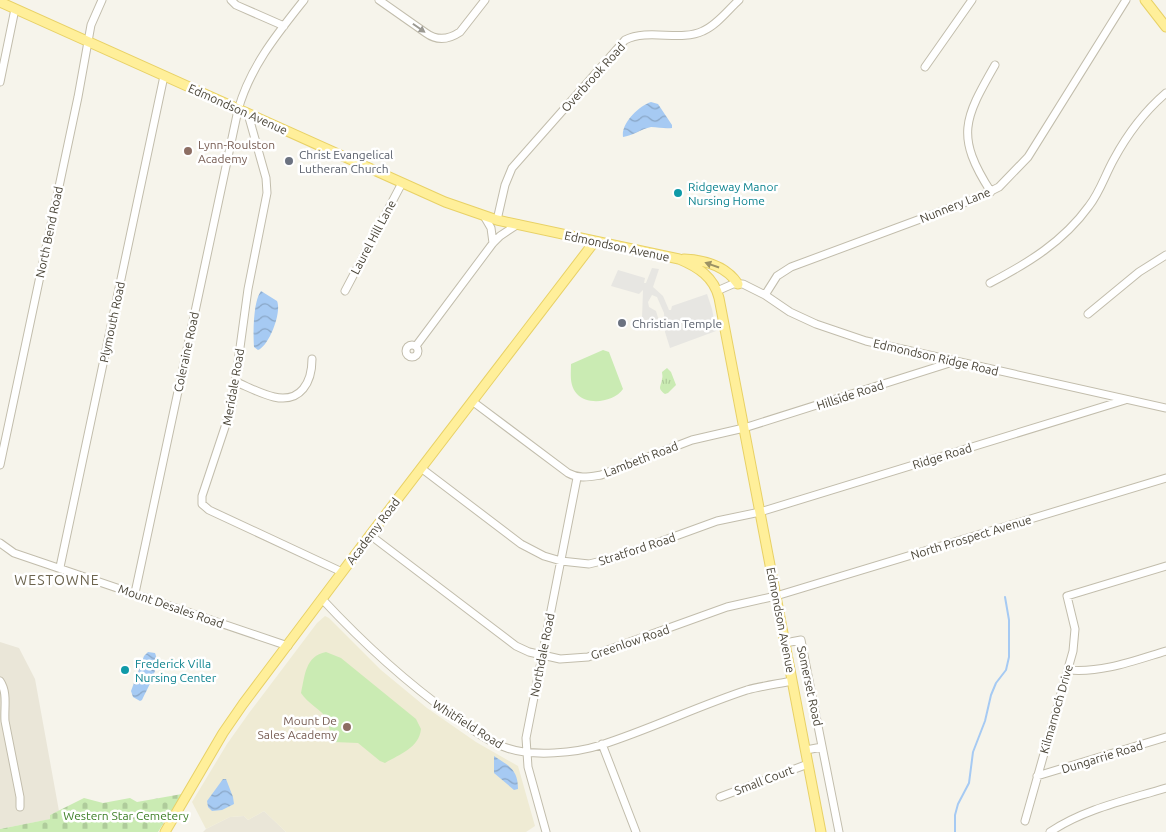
<svg xmlns="http://www.w3.org/2000/svg" width="1166" height="832" font-family="Ubuntu,sans-serif">
<style>
.residential{fill:#eae6d8}
.education{fill:#efebd4}
.cemetery{fill:url(#cemetery-stones)}
.park{fill:url(#park-tufts)}
.pitch{fill:#caebb3}
.parking{fill:#e7e6e2}
.water{fill:url(#water-waves)}
.lines{fill:none;stroke-linecap:round;stroke-linejoin:round}
.stream{stroke:#a6caf3;stroke-width:2}
.minor-casing{stroke:#c2bdac;stroke-width:9}
.major-casing{stroke:#e8d166;stroke-width:11}
.minor{stroke:#fff;stroke-width:7}
.major{stroke:#ffef9a;stroke-width:9}
.oneway{fill:#9b9992}
.oneway2{fill:#9b9264}
.education-dot{fill:#8d6e63;stroke:#fff;stroke-width:2}
.worship-dot{fill:#6b7280;stroke:#fff;stroke-width:2}
.culture-dot{fill:#0f9aa8;stroke:#fff;stroke-width:2}
.labels{text-anchor:middle;dominant-baseline:central;stroke-width:5;stroke-linejoin:round;paint-order:stroke}
.street-label{font-size:12px;fill:#4a4538;stroke:#fff}
.education-label{font-size:12px;fill:#785e54;stroke:#fff;text-anchor:start}
.worship-label{font-size:12px;fill:#5b616d;stroke:#fff;text-anchor:start}
.culture-label{font-size:12px;fill:#0d838f;stroke:#fff;text-anchor:start}
.park-label{font-size:12px;fill:#3e7f28;stroke:#fff}
.neighbourhood-label{font-size:14px;letter-spacing:1px;fill:#6d654f;stroke:#fff}
</style>
<defs>
<pattern id="cemetery-stones" width="16" height="16" patternUnits="userSpaceOnUse" patternTransform="scale(1.25)"><rect width="16" height="16" fill="#caebb3"/><path d="M2 7V4a2 2 0 0 1 4 0v3zM10 15v-3a2 2 0 0 1 4 0v3z" fill="#afcb9b"/></pattern>
<pattern id="park-tufts" width="24" height="20" patternUnits="userSpaceOnUse" patternTransform="scale(1.25)"><rect width="24" height="20" fill="#caebb3"/><path d="M3 7l-1-3M5 7V3M7 7l1-3M15 17l-1-3M17 17v-4M19 17l1-3" fill="none" stroke="#afcb9b"/></pattern>
<pattern id="water-waves" width="16" height="10" patternUnits="userSpaceOnUse" patternTransform="scale(1.25)"><rect width="16" height="10" fill="#a6caf3"/><path d="M0 5q4-4 8 0t8 0" fill="none" stroke="#89a6c6"/></pattern>
</defs>
<rect width="100%" height="100%" fill="#f6f4eb"/>
<!-- residential -->
<path class="residential" d="M0 642 19 648 35 679 59 811 50 815 51 819 0 829Z
M264 811 286 832H203L206 829 230 817 244 816 248 820Z"/>
<!-- education -->
<path class="education" d="M325 616 329 618 381 670 427 708 476 742 518 766 535 826 526 832H286L264 811 248 820 244 816 230 817 206 829 192 802 227 744 249 713 317 623Z"/>
<!-- cemetery -->
<path class="cemetery" d="M182 794 158 832H0V829L50 819V815L84 798 103 803 130 798 137 802Z"/>
<!-- park -->
<path class="park" d="M667 368 671 372 676 385 668 393 665 394C657 388 661 387 662 379 663 376 662 374 662 372Z"/>
<!-- pitch -->
<path class="pitch" d="M603 350 609 352 623 389C614 402 588 406 577 394 569 385 571 374 571 364Z
M326 652 341 658 416 719 421 729C419 748 400 754 385 763L380 761 358 743 334 742C329 735 330 726 327 719 322 710 307 703 301 693 305 676 305 656 326 652Z"/>
<!-- parking -->
<path class="parking" d="M652 268 659 269 653 287 663 296 669 310H671L672 306 707 294 712 309 716 331 670 348 665 332 664 313 657 297 652 295 648 302 649 307 656 311 659 321 653 326H649L645 324 642 319 643 290 639 294 611 286 618 270 645 278 644 283H646Z"/>
<!-- water -->
<path class="water" d="M651 102 658 104 672 125V128C665 129 658 127 651 127 641 129 632 136 623 137 621 123 639 106 651 102Z
M261 291 277 301C282 312 269 346 258 350L254 347C253 333 253 302 261 291Z
M148 652 155 653C161 667 148 687 142 700L140 701 133 697 131 691 144 656Z
M494 756C509 766 518 769 518 789L514 790 494 773Z
M223 779H226L233 797 234 804 222 810 212 811 208 807 207 801Z"/>
<g class="lines">
<!-- stream -->
<path class="stream" d="M955 832V815L958 804 969 783 973 752 985 721 991 695 996 683 1006 670 1009 657V620L1005 597"/>
<!-- minor casing -->
<g class="minor-casing">
<path id="minor" d="M231 0 236 5 284 26
M379 0 426 33C437 41 448 40 460 32L485 0
M925 67 972 0
M0 82 15 9
M248 114 266 178 267 193 248 289 232 406 202 496V504L209 510 342 572
M991 192C955 136 964 119 995 65
M484 216 491 228 493 243
M497 220 505 185 512 168 625 40C649 28 680 42 703 31 717 25 728 10 739 0
M990 283C1028 263 1063 242 1089 206 1100 192 1105 175 1114 159 1127 135 1145 111 1166 93
M345 291 402 183
M717 291 733 284H743L765 295 790 312 816 324 866 341 1166 408
M765 295 777 276 791 267 977 198 999 187 1028 157 1126 0
M1088 314 1139 272 1166 255
M406 351a6 6 0 1 1 12 0a6 6 0 1 1-12 0Z
M416 346 493 243 500 236 518 224
M236 382C248 387 261 394 274 397 301 403 312 382 312 359
M472 401 568 473C579 479 588 477 601 475L692 440 744 428 956 361
M0 465 78 97 91 25 102 0
M421 468 521 544 544 556 561 561 589 564 618 557 717 521 760 512 1125 400
M370 535 516 646 529 652 560 659 588 657 727 607 776 596 1166 478
M0 543 14 553 288 646
M60 567 164 76
M135 593 238 110C250 67 277 34 304 0
M322 599C363 643 403 680 452 715 469 727 488 742 507 748 533 757 576 753 601 745 651 729 698 706 747 690 762 686 777 684 792 681
M785 643 801 640 839 832
M1068 670C1102 673 1133 661 1166 651
M0 681C8 693 4 707 5 721L20 797V807
M602 744 636 832
M806 750 822 747
M1037 776 1166 737
M720 797 808 764
M1025 821 1073 651 1075 629 1067 596 1166 566
M546 832 528 767 526 738 577 478
M1050 832C1084 809 1127 800 1166 788"/>
</g>
<!-- major casing -->
<g class="major-casing">
<path id="major" d="M1145 0 1166 27
M0 2 445 202 497 220 679 259C698 267 714 277 719 298L821 832
M684 259C705 260 726 266 738 284
M165 832 223 733 243 704 370 535 595 241"/>
</g>
<!-- minor -->
<use href="#minor" class="minor"/>
<!-- major -->
<use href="#major" class="major"/>
</g>
<!-- one-way arrows -->
<defs><path id="oneway-solid" d="M-6-.8H1V-3.2L6.5 0L1 3.2V.8H-6Z" transform="scale(1.25)"/></defs>
<use class="oneway" href="#oneway-solid" transform="translate(419 28) rotate(35)"/>
<use class="oneway2" href="#oneway-solid" transform="translate(712 265) rotate(-161)"/>
<!-- markers -->
<g class="education-dot">
<circle cx="188" cy="151" r="5"/>
<circle cx="347" cy="727" r="5"/>
</g>
<g class="worship-dot">
<circle cx="289" cy="161" r="5"/>
<circle cx="622" cy="323" r="5"/>
</g>
<g class="culture-dot">
<circle cx="678" cy="193" r="5"/>
<circle cx="125" cy="670" r="5"/>
</g>
<g class="labels">
<!-- street labels -->
<g class="street-label">
<text transform="translate(593 77) rotate(-48)">Overbrook Road</text>
<text transform="translate(238 109) rotate(24)">Edmondson Avenue</text>
<text transform="translate(955 205) rotate(-22)">Nunnery Lane</text>
<text transform="translate(49 232) rotate(-78)">North Bend Road</text>
<text transform="translate(373 237) rotate(-62)">Laurel Hill Lane</text>
<text transform="translate(617 246) rotate(12)">Edmondson Avenue</text>
<text transform="translate(112 322) rotate(-78)">Plymouth Road</text>
<text transform="translate(186 352) rotate(-78)">Coleraine Road</text>
<text transform="translate(936 357) rotate(13)">Edmondson Ridge Road</text>
<text transform="translate(233 387) rotate(-80)">Meridale Road</text>
<text transform="translate(850 395) rotate(-18)">Hillside Road</text>
<text transform="translate(942 456) rotate(-17)">Ridge Road</text>
<text transform="translate(641 459) rotate(-21)">Lambeth Road</text>
<text transform="translate(373 531) rotate(-53)">Academy Road</text>
<text transform="translate(971 537) rotate(-17)">North Prospect Avenue</text>
<text transform="translate(637 549) rotate(-18)">Stratford Road</text>
<text transform="translate(171 606) rotate(19)">Mount Desales Road</text>
<text transform="translate(781 620) rotate(79)">Edmondson Avenue</text>
<text transform="translate(630 642) rotate(-19)">Greenlow Road</text>
<text transform="translate(542 655) rotate(-79)">Northdale Road</text>
<text transform="translate(810 686) rotate(78)">Somerset Road</text>
<text transform="translate(1056 709) rotate(-74)">Kilmarnoch Drive</text>
<text transform="translate(468 724) rotate(32)">Whitfield Road</text>
<text transform="translate(1102 757) rotate(-17)">Dungarrie Road</text>
<text transform="translate(764 780) rotate(-21)">Small Court</text>
</g>
<!-- education labels -->
<g class="education-label">
<text x="198" y="144">Lynn-Roulston<tspan x="198" dy="14">Academy</tspan></text>
<text x="337" y="720" text-anchor="end">Mount De<tspan x="337" dy="14">Sales Academy</tspan></text>
</g>
<!-- worship labels -->
<g class="worship-label">
<text x="299" y="154">Christ Evangelical<tspan x="299" dy="14">Lutheran Church</tspan></text>
<text x="632" y="323">Christian Temple</text>
</g>
<!-- culture labels -->
<g class="culture-label">
<text x="688" y="186">Ridgeway Manor<tspan x="688" dy="14">Nursing Home</tspan></text>
<text x="135" y="663">Frederick Villa<tspan x="135" dy="14">Nursing Center</tspan></text>
</g>
<!-- park labels -->
<g class="park-label">
<text x="126" y="815">Western Star Cemetery</text>
</g>
<!-- neighbourhood labels -->
<g class="neighbourhood-label">
<text x="57" y="580">WESTOWNE</text>
</g>
</g>
</svg>
